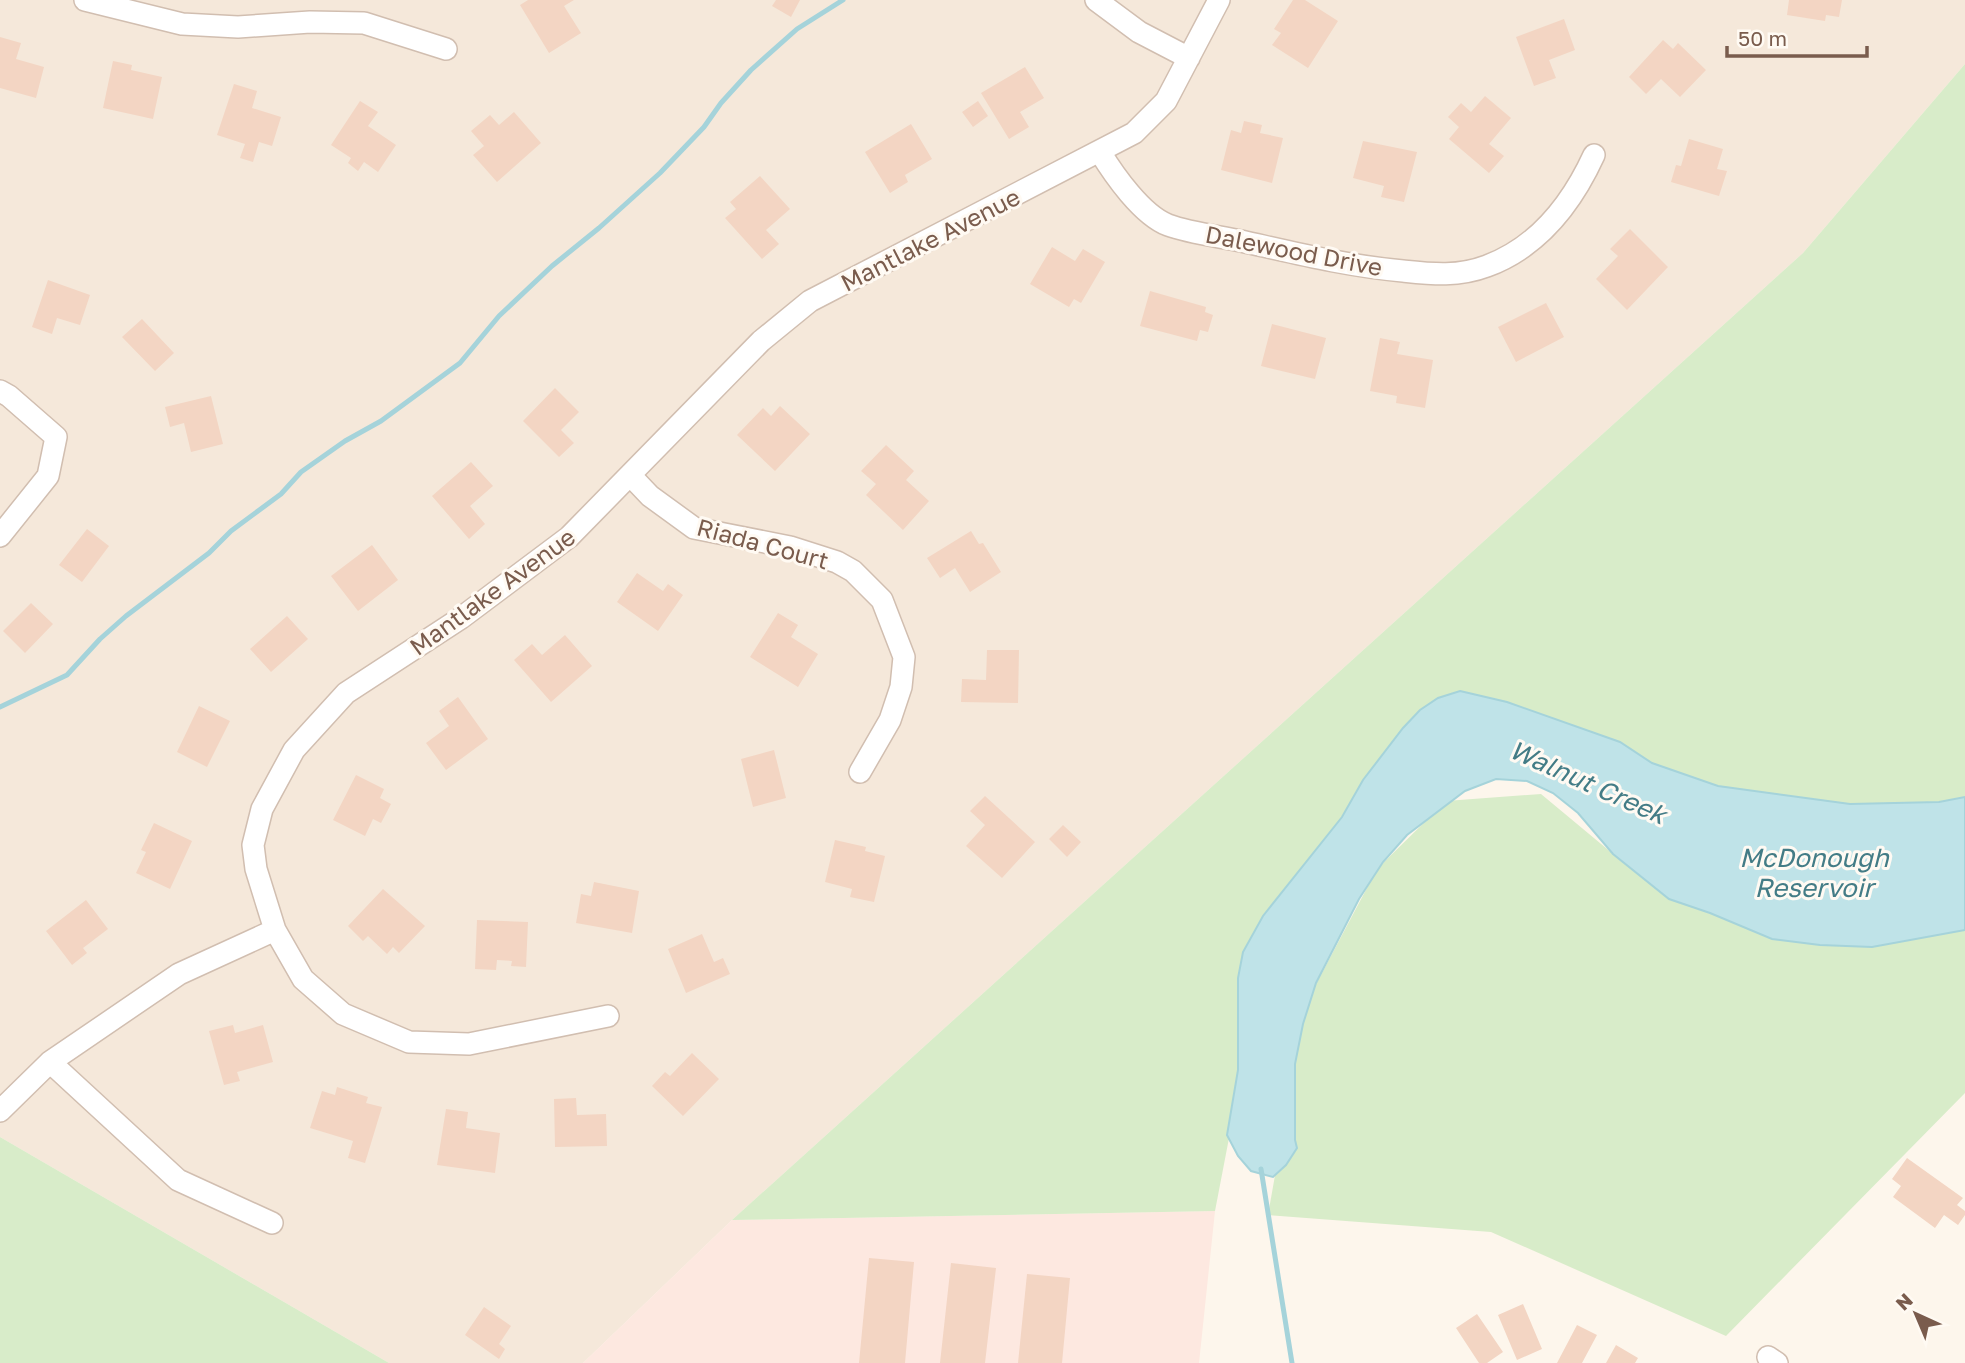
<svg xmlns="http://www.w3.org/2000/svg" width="1965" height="1363" font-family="'Golos Text',sans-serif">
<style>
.residential{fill:#f5e8da}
.commercial{fill:#fde8e0}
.green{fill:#d8ecc9}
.water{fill:#bfe3e8;stroke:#a5d3da;stroke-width:2}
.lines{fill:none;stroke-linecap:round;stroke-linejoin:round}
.stream{stroke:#a5d3da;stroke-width:5}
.building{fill:#f3d5c3}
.minor-casing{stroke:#d1beb0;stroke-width:24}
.minor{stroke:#fff;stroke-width:21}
.labels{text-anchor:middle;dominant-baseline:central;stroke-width:6;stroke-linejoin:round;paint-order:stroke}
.street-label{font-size:24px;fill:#7a5c4d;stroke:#fffaf3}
.water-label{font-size:26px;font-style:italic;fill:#437c86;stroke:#fffaf3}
</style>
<rect width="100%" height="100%" fill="#fdf6ec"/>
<!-- residential -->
<path class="residential" d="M0 0H1965V64L1803 253 732 1220 583 1363H389L0 1137Z"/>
<!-- commercial -->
<path class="commercial" d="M1215 1211 1199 1363H583L732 1220Z"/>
<!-- green -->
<path class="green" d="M1965 64V811L1929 826 1680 779 1526 725 1263 961 1215 1211 732 1220 1803 253Z
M1541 794 1636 873 1965 908V1093L1726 1336 1491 1232 1268 1215 1305 1005 1377 869 1446 801Z
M0 1137 389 1363H0Z"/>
<!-- water -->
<path class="water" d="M1460 691 1507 702 1620 742 1652 763 1718 786 1850 804 1939 802 1965 797V930L1872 947 1820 945 1772 939 1710 913 1669 899 1613 854 1578 813 1553 793 1527 781 1496 779 1465 791 1407 835 1383 862 1359 899 1316 983 1303 1024 1295 1064V1140L1297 1148 1286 1165 1273 1177 1251 1171 1238 1156 1227 1135 1238 1070V978L1243 952 1263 916 1342 817 1363 780 1403 728 1420 710 1438 698Z"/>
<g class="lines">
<!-- stream -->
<path class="stream" d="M0 707 67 675 100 639 126 616 209 553 231 531 281 494 301 472 345 441 381 421 460 363 499 316 552 266 599 228 660 173 704 127 721 103 751 70 797 29 843 0
M1261 1169 1292 1363"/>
</g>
<!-- building -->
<path class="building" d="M528 0H574L564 6 581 33 549 53 520 5Z
M776 0H800L791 17 772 6Z
M1293 0H1305L1338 21 1308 68 1272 45 1281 33 1274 29Z
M1789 0H1842L1839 17 1826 15 1825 21 1787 15Z
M1564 19 1575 50 1549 60 1556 78 1534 86 1516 37Z
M0 37 21 43 16 59 44 67 36 98 0 88Z
M1663 40 1673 49 1678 43 1706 70 1680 97 1661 79 1646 94 1629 77Z
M113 61 132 65 131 70 162 77 153 119 103 108Z
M1025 67 1044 98 1020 112 1029 127 1009 139 981 93Z
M234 84 257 91 252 108 281 117 272 146 259 142 253 162 240 158 245 144 217 135Z
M1485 96 1511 118 1489 144 1504 156 1489 173 1449 139 1459 127 1448 117 1461 103 1471 112Z
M360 101 378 112 368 126 396 145 378 172 364 162 358 171 348 163 351 158 331 145Z
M978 101 988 116 973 127 962 112Z
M514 112 541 143 497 182 473 155 484 146 471 131 490 115 499 125Z
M1244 121 1262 125 1260 133 1283 138 1272 183 1221 170 1231 130 1241 133Z
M911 124 932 159 905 175 908 182 890 193 865 152Z
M1689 139 1723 149 1717 169 1727 171 1719 196 1671 182 1676 165 1681 166Z
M1363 141 1417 152 1404 202 1381 197 1384 186 1353 178Z
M760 176 790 209 766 230 779 244 762 259 725 218 736 209 730 202Z
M1630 229 1668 267 1627 310 1596 279 1618 256 1610 249Z
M1052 247 1075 261 1083 249 1105 262 1081 303 1074 299 1069 307 1030 284Z
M48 280 90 295 80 325 57 318 52 334 32 327Z
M1150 291 1206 307 1205 312 1213 315 1208 332 1200 330 1197 341 1140 326Z
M1546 303 1564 337 1516 362 1498 327Z
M142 319 174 353 155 371 122 337Z
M1272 324 1326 338 1315 379 1261 366Z
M1380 338 1400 342 1397 354 1433 360 1425 408 1396 403 1397 396 1370 391Z
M555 388 579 412 561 430 574 443 559 457 523 421Z
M211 396 223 444 191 452 184 423 170 427 165 407Z
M780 406 810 434 775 471 737 435 763 408 771 416Z
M886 445 914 471 906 480 929 501 903 530 866 495 876 484 861 471Z
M471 462 493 486 470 506 485 524 469 539 432 496Z
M87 529 109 546 82 582 59 565Z
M971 531 979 544 983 543 1001 572 970 592 955 568 940 578 927 558Z
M372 545 398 580 358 611 331 576Z
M637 573 663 591 668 584 683 595 658 631 617 602Z
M31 603 53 624 25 653 3 631Z
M778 613 798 625 791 637 818 654 798 687 750 657Z
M287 616 308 639 271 672 250 649Z
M565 635 592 666 551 702 514 660 532 644 542 655Z
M987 650H1019L1018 703 961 702 962 679 986 680Z
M458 697 488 739 446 770 426 743 449 726 439 711Z
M199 706 230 721 207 767 177 752Z
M774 750 786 798 753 807 741 759Z
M356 775 384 789 380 798 391 804 381 823 373 819 365 836 333 820Z
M985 796 1035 842 1002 878 966 846 985 825 970 811Z
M154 823 192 841 170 889 136 873 146 852 141 850Z
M1063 825 1081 842 1067 857 1049 839Z
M835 840 866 847 865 851 885 856 874 902 850 897 852 889 825 882Z
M594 882 639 891 632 933 576 923 581 894 591 896Z
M383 889 425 926 399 953 393 947 387 954 368 936 363 941 348 926Z
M86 900 108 929 83 948 87 953 72 965 46 931Z
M477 920 528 922 526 967 511 966 512 961 497 960 496 970 475 969Z
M702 934 714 962 723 958 730 974 686 993 668 949Z
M233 1025 235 1033 263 1025 273 1062 237 1072 240 1081 224 1085 209 1031Z
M692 1053 719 1079 683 1116 652 1086 665 1072 670 1076Z
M337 1087 368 1097 366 1103 382 1107 365 1163 348 1158 353 1141 310 1128 322 1091 335 1095Z
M576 1098 577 1115 606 1114 607 1146 555 1147 554 1099Z
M446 1109 468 1112 466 1128 500 1133 495 1173 437 1165Z
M1907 1158 1963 1198 1957 1205 1965 1211V1215L1958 1225 1944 1215 1935 1228 1893 1197 1901 1186 1892 1179Z
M869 1258 914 1262 905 1363H859Z
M951 1263 996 1268 985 1363H940Z
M1027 1274 1070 1278 1062 1363H1018Z
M1523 1304 1542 1349 1517 1360 1498 1315Z
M484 1307 511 1326 499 1344 505 1349 499 1359 465 1335Z
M1477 1314 1503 1352 1487 1363H1479L1456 1328Z
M1577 1325 1597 1335 1582 1363H1557Z
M1616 1345 1638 1358 1635 1363H1606Z"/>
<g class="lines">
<!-- minor casing -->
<g class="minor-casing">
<path id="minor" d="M85 0 182 24 238 27 310 22 364 23 446 49
M1096 0 1139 32 1189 58
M1100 152C1114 175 1142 215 1168 225 1190 233 1217 236 1241 241 1295 253 1347 266 1403 271 1432 274 1458 277 1487 266 1538 247 1572 203 1594 155
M0 391 9 396 56 437 48 476 0 536
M630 475 650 496 694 528 790 547 837 562 853 571 882 600 904 657 901 687 890 720 860 772
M608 1016 469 1044 409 1042 343 1014 303 979 275 930 256 869 253 845 262 809 294 750 346 693 461 618 569 537 761 341 810 301 1134 133 1166 101 1219 0
M50 1062 178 1180 272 1223
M0 1111 50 1062 179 974 275 930
M1768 1357 1777 1363"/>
</g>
<!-- minor -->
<use href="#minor" class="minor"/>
</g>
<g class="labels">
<!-- street labels -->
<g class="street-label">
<text transform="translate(930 239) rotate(-27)">Mantlake Avenue</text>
<text transform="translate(1294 250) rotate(11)">Dalewood Drive</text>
<text transform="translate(763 543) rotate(15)">Riada Court</text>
<text transform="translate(492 591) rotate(-36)">Mantlake Avenue</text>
</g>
<!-- water labels -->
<g class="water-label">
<text transform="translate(1588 782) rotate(24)">Walnut Creek</text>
<text x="1814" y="857">McDonough<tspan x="1814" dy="30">Reservoir</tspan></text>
</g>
</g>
<!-- north arrow -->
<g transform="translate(1916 1314) rotate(316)" stroke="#fffaf3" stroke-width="5" paint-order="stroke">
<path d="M0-5L12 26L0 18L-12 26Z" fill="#7a5c4d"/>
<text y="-10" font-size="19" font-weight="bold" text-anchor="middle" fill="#7a5c4d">N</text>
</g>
<!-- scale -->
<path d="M1727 46v10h140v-10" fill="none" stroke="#7a5c4d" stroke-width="3.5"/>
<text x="1738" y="46" font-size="21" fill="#7a5c4d" stroke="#fffaf3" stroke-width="5" paint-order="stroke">50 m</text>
</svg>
